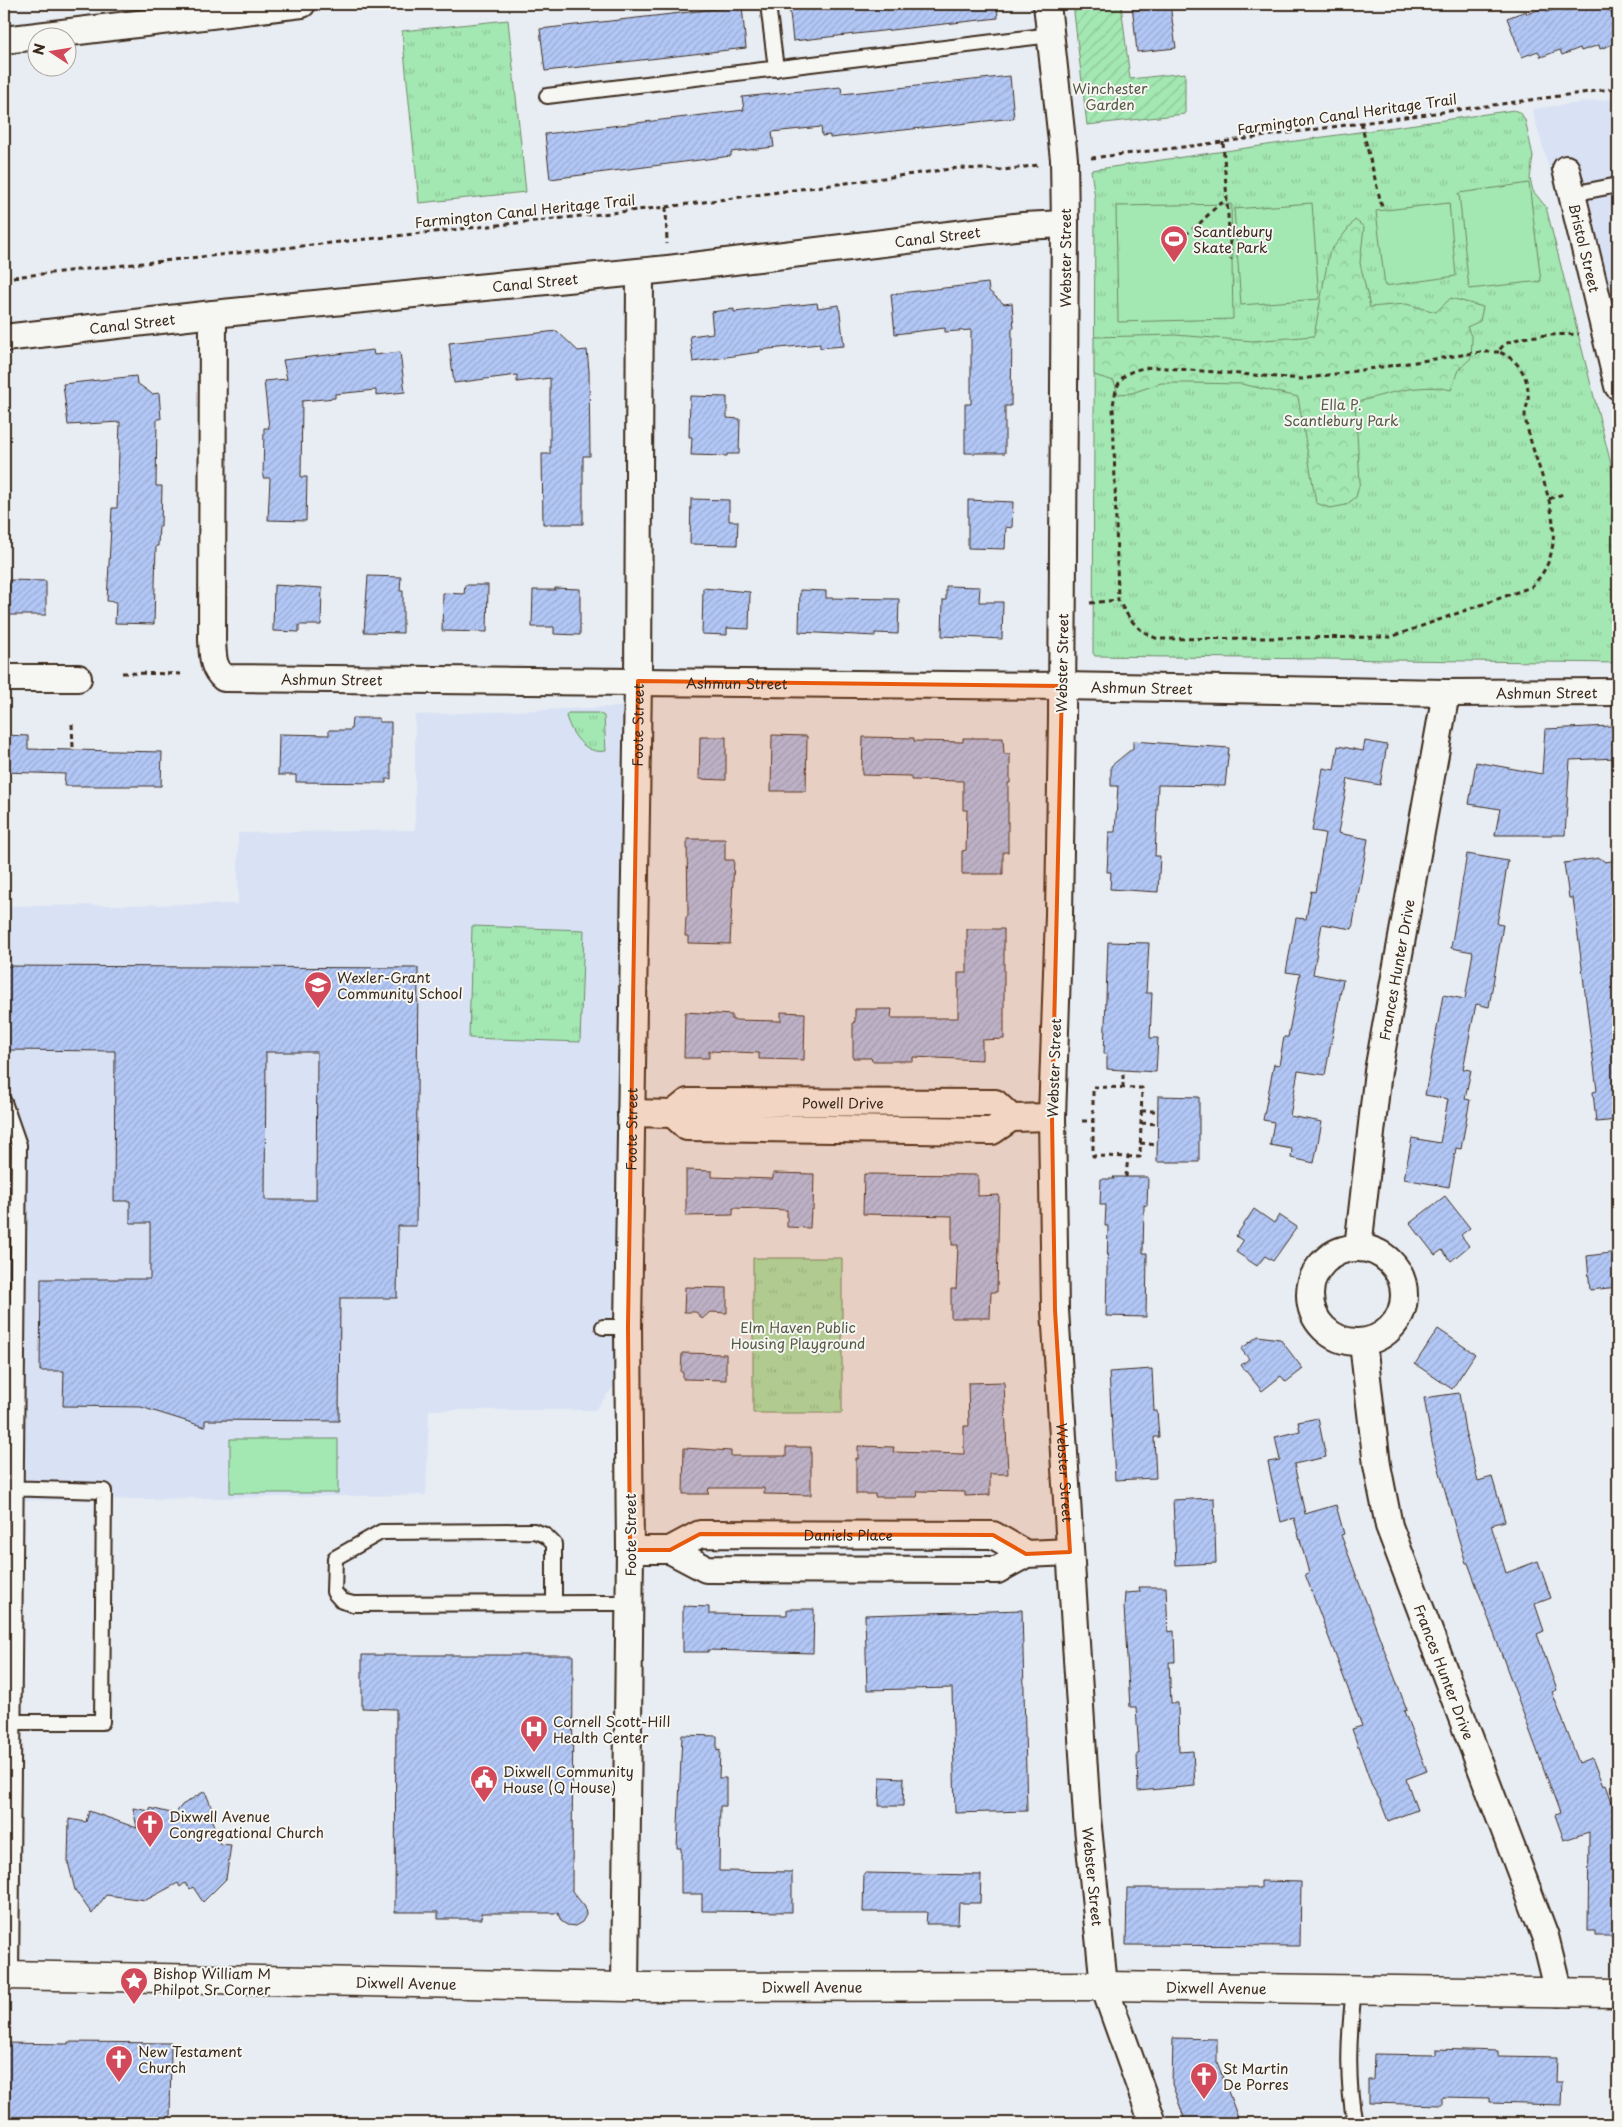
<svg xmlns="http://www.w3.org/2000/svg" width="1622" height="2127" font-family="'Playpen Sans',sans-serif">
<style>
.built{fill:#d8e2f4}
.grass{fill:url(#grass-tufts);stroke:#6f8868}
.forest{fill:url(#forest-crowns);stroke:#6f8868}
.garden{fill:url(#garden-furrows);stroke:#6f8868}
.pitch{fill:#a3e7b2;stroke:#6f8868}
.building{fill:url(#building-hatch);stroke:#3b2a1e;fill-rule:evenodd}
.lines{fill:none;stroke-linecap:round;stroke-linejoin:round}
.service-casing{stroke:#3b2a1e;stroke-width:18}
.minor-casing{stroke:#3b2a1e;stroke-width:30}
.primary-casing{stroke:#3b2a1e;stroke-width:31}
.path{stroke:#3b2a1e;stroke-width:3;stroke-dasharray:5 4;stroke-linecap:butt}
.service{stroke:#f6f6f2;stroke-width:14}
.minor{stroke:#f6f6f2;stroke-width:26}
.primary{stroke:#f6f6f2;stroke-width:28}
.marked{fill:#e8590c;fill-opacity:0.2;stroke:#e8590c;stroke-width:4;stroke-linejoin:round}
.labels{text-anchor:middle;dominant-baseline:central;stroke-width:4;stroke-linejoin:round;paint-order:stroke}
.park-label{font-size:14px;fill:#555943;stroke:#f6f6f2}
.street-label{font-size:14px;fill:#3b2a1e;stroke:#f6f6f2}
.poi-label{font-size:14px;fill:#3b2a1e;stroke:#f6f6f2;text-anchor:start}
</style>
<defs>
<pattern id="grass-tufts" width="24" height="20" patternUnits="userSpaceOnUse" patternTransform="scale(1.25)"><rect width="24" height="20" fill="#a3e7b2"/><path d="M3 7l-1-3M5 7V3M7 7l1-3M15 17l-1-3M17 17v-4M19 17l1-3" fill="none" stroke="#8dc699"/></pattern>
<pattern id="forest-crowns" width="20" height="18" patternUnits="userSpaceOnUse" patternTransform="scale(1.25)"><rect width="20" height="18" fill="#a3e7b2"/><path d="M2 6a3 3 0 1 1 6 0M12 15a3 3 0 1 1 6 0" fill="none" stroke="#8dc699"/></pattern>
<pattern id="garden-furrows" width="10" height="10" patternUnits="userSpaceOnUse" patternTransform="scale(1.25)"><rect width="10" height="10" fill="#a3e7b2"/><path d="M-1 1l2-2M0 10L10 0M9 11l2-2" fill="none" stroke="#8dc699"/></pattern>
<pattern id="building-hatch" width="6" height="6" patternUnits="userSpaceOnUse" patternTransform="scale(1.25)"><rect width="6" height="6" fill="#b2c7f6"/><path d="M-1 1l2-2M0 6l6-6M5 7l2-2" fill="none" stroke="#9aabd2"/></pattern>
</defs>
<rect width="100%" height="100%" fill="#e8edf3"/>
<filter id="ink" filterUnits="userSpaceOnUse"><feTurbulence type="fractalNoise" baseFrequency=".02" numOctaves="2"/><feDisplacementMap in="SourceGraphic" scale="10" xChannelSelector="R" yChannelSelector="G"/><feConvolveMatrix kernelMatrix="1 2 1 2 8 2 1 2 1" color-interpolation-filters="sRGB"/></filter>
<g filter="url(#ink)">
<!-- built -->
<path class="built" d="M1618 98V412L1532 109Z
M638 706 628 1369 595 1410H429L426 1495 4 1501V906L238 904V833L415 830V715Z"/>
<!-- grass -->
<path class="grass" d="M508 20 526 192 419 203 402 31Z
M1514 110 1521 113 1525 120 1533 156 1530 179 1533 191 1546 207 1611 464 1618 573V663L1095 656 1093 653 1095 199 1091 170Z
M568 713H598L604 716 606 751C584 755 571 733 566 716Z
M472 926 584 930 580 1042 469 1038Z
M753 1258H842V1413H753Z"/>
<!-- forest -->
<path class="forest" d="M1355 220 1364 227 1360 263 1370 307 1406 304 1436 312 1451 298 1483 307 1480 321 1467 327 1472 338 1471 358 1458 370 1451 390C1420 382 1386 394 1355 403L1360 482 1356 497 1346 505 1330 508 1316 503 1298 397 1242 384 1191 383H1161L1132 393 1118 394 1114 381 1094 375V337L1175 335 1253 341 1314 336 1329 253Z"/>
<!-- garden -->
<path class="garden" d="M1073 4H1121L1130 79 1185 73V114L1087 125Z"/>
<!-- pitch -->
<path class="pitch" d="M1529 183 1541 281 1469 289 1459 193Z
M1312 203 1319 299 1241 305 1234 209Z
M1449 203 1456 276 1385 286 1376 211Z
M1231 204 1233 319 1118 322 1116 206Z
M230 1439H338V1493H230Z"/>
<!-- building -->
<path class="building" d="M789 4H997L998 18 793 41Z
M1132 4H1170L1176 48 1137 52Z
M1585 4H1608L1618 31V42L1600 49 1599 45 1581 51 1580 48 1562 55 1560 50 1541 57 1538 51 1522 57 1507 18 1526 11 1527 14 1545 7 1547 12 1564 6 1566 11Z
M742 6 746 48 545 71 540 29Z
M1010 76 1014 118 830 138V135L822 136 821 127 772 132 774 147 731 152V156L550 179 545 134 744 110 742 97 841 87 842 94Z
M988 283 989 291 1004 304 1012 303 1014 328H1012L1011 406H1005V453H965V404H971V330L945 332V328L895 334 891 294Z
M817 303 818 308 839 305 844 346 820 348V344L759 350 760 352 693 362 690 336 713 333 711 312 734 309V312Z
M557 331 578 351 587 350 589 371 590 456H583V524H543L542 454H550V378L517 382V375L454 383 449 343Z
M373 350 374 355 400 352 405 392 376 395V390L335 394V398L302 401 301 477H307L306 521 268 520 270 478H263L264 428H269L264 381 287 379 283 360Z
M136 376 137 383 152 394 159 393 161 419H157L156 486H162L161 526H159L158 546H156L154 624 115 623 116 602 107 601 112 508H117L120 422 68 425 63 384Z
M690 396 727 397V418L740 419 739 454H727V456L691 455 692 437H689Z
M691 499 729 500V521H738L737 545 690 544Z
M968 500 1013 502 1012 528 1006 527 1005 549 968 548Z
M368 576 401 577 400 591H403V633L364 632Z
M9 580 46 581V615H8Z
M274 585 322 588 321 625H299V632L273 631Z
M465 585H488L487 632 442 631 443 593 464 594Z
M946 586 980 587 979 602H1003L1002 639 942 636 943 600H946Z
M555 588 580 589V635L554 634V627H532L533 590H555Z
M703 588 750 592 749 629 727 628V635L702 634Z
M800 590 826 591V598L899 599 898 634 875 633V636L799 632Z
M352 718H379V722H391V779H386V783L296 782V775H278L279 734 329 735V730H351Z
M1611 726 1617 731V758L1570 760 1565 835H1495L1500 809 1469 804 1476 762 1542 774 1545 729Z
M4 735 28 736V749L162 752 161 786H64L65 774 4 772Z
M772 735 807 736 806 791H771Z
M700 737H726V780L699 779Z
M863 737 914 738V741L963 742V738H1003L1004 754H1010V783H1008V852H1003V874H962V851L966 850 967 810H963V781L911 780V776L862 775Z
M1133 741 1229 748 1225 786 1158 785 1155 856H1160L1158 892 1110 889 1111 872H1107L1109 832H1115L1118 786H1111V766L1133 748Z
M1365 741 1387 745 1380 785 1348 779 1338 833 1368 839 1352 929 1322 924 1313 974 1343 980 1325 1075 1298 1071 1290 1116 1322 1122 1314 1163 1291 1158 1292 1149 1270 1145 1274 1122 1263 1120 1274 1064 1279 1065 1284 1037H1288L1300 974 1286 972 1296 918 1306 919 1311 891 1315 892 1325 833 1312 831 1323 768 1334 770 1338 746 1363 751Z
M687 839H725V860H734L730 944 688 943V936H685L686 917 688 916Z
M1467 854 1508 861 1497 924 1503 925 1489 1007 1476 1004 1463 1069 1471 1070 1465 1099 1470 1100 1461 1149 1456 1148 1449 1187 1404 1179 1412 1138 1440 1143 1448 1099 1425 1095 1443 995 1465 999 1473 952 1451 948Z
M1600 858 1605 862 1618 860V1120L1596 1122 1593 1092 1597 1091 1579 943 1573 898H1569L1564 863Z
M967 929H1004V1039L982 1040V1060L913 1057V1061H872L871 1058H853V1022H855V1009H892L891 1018H958V973H967Z
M1108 942 1149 943 1146 993H1152L1150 1038H1158L1156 1072 1107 1069V1054H1104Z
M4 966 418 968 416 1226H398L397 1298H340L339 1421 205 1420V1427L141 1407 63 1406 64 1371H40L41 1279H150V1223H130V1201H114L115 1051 4 1050ZM266 1052H317L316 1200H265Z
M685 1012 732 1015V1020L781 1021V1012L805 1013 804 1060 759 1059V1053L709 1051V1058H684Z
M1158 1096 1199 1097V1162H1157Z
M686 1170 712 1171V1177L773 1179V1173L814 1174 813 1210H811L810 1228 787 1227V1210L733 1208V1215L686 1216Z
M864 1174 978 1175V1196L999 1195 997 1292H991L990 1318H951V1289H956L958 1245H952V1216L863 1214Z
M1113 1177H1148L1147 1206 1144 1205 1143 1253H1147L1146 1317 1106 1316 1108 1226H1105L1106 1205H1100L1101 1179H1114Z
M1445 1196 1470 1228 1461 1235 1469 1246 1451 1261 1442 1250 1435 1255 1410 1223Z
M1254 1209 1274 1223 1279 1215 1297 1227 1273 1261 1265 1256 1257 1266 1236 1252 1243 1241 1236 1236Z
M1618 1252V1287L1590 1290 1587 1256Z
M685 1287 727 1288V1313L710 1312 702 1319 696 1312H684Z
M1438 1329 1475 1354 1452 1389 1415 1364Z
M1258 1336 1280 1339 1303 1369 1286 1382 1281 1376 1262 1391 1241 1365 1249 1359 1241 1349Z
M682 1353 726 1354V1380L683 1379V1373L681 1372Z
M1152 1369 1154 1411H1157L1159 1437H1154L1156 1478 1115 1480 1109 1372Z
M1004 1382 1008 1474H990V1495L965 1496V1492L918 1491 917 1497H875V1494H856V1458L858 1459V1446L894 1447 893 1452 964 1454V1426H969L968 1383Z
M1459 1393 1465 1431 1478 1481 1492 1477 1505 1521 1491 1525 1506 1573 1538 1561 1551 1598 1535 1604 1544 1631 1537 1634 1557 1690 1552 1692 1579 1763 1592 1758 1603 1786 1606 1785 1618 1819V1936H1595V1931H1588L1589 1832 1564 1840 1555 1815 1560 1813 1468 1563H1466L1455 1527 1432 1443 1424 1398Z
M1318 1418 1326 1457 1294 1464 1305 1514 1336 1505 1344 1534 1341 1535 1407 1710 1404 1711 1427 1771 1406 1779 1417 1810 1388 1821 1380 1800 1372 1786 1352 1729 1362 1726 1305 1574 1309 1573 1294 1518 1281 1522 1268 1462 1280 1460 1275 1437 1300 1431 1298 1422Z
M786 1447H811V1495L764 1494V1488H709L708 1494H683L684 1448 731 1451V1456H786Z
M1214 1498 1216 1563 1176 1565 1173 1500Z
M1139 1587H1166L1168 1632 1174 1631 1175 1662H1169L1171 1703H1178L1179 1752 1193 1751 1195 1786 1138 1791 1137 1754H1139L1136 1707H1130L1124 1607 1125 1593 1140 1592Z
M683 1606 709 1607V1614L787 1615V1609H814L813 1653 708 1650V1652H683Z
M1022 1610 1027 1811 955 1813 952 1688 867 1690 865 1615Z
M362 1655H573L572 1891 585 1907 586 1915 582 1922 575 1926 567 1925 561 1921 558 1913H481L482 1919H438V1912H395L396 1709 362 1708Z
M682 1735 717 1736V1751L720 1750 719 1778H726V1806H720L719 1871 792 1872V1912L702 1911V1894H681V1848H677Z
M880 1777 904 1778 903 1806H879Z
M205 1791 213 1811 209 1812 220 1844 231 1845 226 1879 203 1902 193 1887 190 1889 185 1883 180 1887 178 1883 146 1900 106 1895 92 1914 75 1890 68 1862 69 1819 86 1822 89 1811 137 1828 133 1808 150 1811V1808L175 1814 182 1805Z
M864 1873 981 1875 980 1903H959L958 1924H926L927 1912H863Z
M1261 1881 1301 1882 1300 1946 1126 1945 1127 1888H1261Z
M1173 2038 1217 2039V2062L1240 2123H1186L1172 2084Z
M68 2042 171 2043 170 2123H4V2043L68 2044Z
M1436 2049 1498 2051V2056L1557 2057 1556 2082H1562L1561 2105 1489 2103V2098L1442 2097V2105L1368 2103V2080H1373L1374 2054 1436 2055Z"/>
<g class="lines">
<!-- service casing -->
<g class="service-casing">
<path id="service" d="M768 4 776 69
M547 96 1051 35
M1572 194 1618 185
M4 1102 19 1145 11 1975
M603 1327H628
M4 1488 104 1491 102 1722H13
M554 1603V1544L545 1535 534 1531 381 1532 335 1558 334 1592 342 1601 353 1604 600 1603H630
M1354 1989C1349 2033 1346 2080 1355 2123"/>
</g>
<!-- minor casing -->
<g class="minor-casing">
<g id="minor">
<path id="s1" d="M1047 4 1064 159 1065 224 1062 717 1059 915 1052 1117 1055 1310 1087 1817 1104 1986 1153 2123"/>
<path d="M4 40 302 4"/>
<path id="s2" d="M1566 169 1618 386"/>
<path id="s3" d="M213 314 212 640C213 655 212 668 224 678L1062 686 1446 693 1618 692"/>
<path id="s4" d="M4 338 213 314 668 269 1023 226 1065 224"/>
<path d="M4 678H78"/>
<path id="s5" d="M631 1113 673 1114 688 1102 995 1103 1011 1118"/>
<path d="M673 1114 687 1127 992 1131 1011 1118 1052 1117"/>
<circle cx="1357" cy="1295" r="47"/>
<path id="s6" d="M1358 1248 1378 1071 1446 693"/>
<path id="s7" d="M1363 1343 1377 1465 1389 1526 1545 1936 1559 1993"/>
<path id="s8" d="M630 1550H670L700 1534 993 1535 1026 1554"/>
<path d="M670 1550 706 1569 997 1570 1026 1554 1070 1552"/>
<path id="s9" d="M625 1987 630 1550 628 1327 638 681 640 272"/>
</g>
</g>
<!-- primary casing -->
<g class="primary-casing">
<g id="primary">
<path id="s10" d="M4 1975 625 1987 1104 1986 1618 1993"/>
</g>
</g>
<!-- path -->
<path class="path" d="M1361 123 1382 207
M1223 142 1231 260
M1091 158 1200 145 1618 88
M666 207 667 244
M1171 246 1198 225 1218 205 1227 200
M4 278 666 207 958 168 1004 170 1038 165
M1499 352H1481L1302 379 1153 367C1123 370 1117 378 1113 406L1118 600C1130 620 1136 630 1158 639L1391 637 1531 587C1581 539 1533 470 1525 416 1525 411 1527 406 1528 401 1530 379 1520 360 1499 352 1504 333 1561 335 1579 334
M1549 499 1563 494
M1090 603 1118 600
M122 673 184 674
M72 724 73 747
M1123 1088V1070
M1141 1111H1158
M1082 1121H1093V1087L1142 1088 1140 1157 1093 1156V1121
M1141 1123 1158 1124
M1140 1143 1157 1145
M1126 1177 1128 1156"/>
<!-- service -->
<use href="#service" class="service"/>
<!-- minor -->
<use href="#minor" class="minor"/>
<!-- primary -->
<use href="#primary" class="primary"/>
</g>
</g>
<!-- marked area -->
<path class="marked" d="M638 681 1062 686 1052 1117 1055 1310 1070 1552 1026 1554 993 1535 700 1534 670 1550H630L628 1327Z"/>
<!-- icons -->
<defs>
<g id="stadium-pin" transform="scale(1.4375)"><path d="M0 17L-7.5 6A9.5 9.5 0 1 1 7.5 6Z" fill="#d1495b" stroke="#f6f6f2"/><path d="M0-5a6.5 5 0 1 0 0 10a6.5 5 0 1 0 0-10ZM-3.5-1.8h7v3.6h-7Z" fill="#fff"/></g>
<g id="school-pin" transform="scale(1.4375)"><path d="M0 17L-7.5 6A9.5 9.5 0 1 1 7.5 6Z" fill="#d1495b" stroke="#f6f6f2"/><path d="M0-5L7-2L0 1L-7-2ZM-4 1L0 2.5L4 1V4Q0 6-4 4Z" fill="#fff"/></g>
<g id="hospital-pin" transform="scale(1.4375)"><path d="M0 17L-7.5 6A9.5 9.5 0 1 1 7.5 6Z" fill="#d1495b" stroke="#f6f6f2"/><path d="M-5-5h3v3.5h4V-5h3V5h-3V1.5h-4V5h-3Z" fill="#fff"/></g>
<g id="civic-pin" transform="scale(1.4375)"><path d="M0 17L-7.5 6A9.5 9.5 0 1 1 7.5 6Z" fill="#d1495b" stroke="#f6f6f2"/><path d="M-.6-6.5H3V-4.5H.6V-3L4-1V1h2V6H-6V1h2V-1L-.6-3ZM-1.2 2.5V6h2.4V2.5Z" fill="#fff"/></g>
<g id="church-pin" transform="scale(1.4375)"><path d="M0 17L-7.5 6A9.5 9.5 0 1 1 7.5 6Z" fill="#d1495b" stroke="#f6f6f2"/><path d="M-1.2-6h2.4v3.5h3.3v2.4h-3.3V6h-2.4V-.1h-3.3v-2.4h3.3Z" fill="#fff"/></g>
<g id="sight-pin" transform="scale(1.4375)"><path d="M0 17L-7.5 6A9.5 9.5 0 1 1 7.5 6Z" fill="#d1495b" stroke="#f6f6f2"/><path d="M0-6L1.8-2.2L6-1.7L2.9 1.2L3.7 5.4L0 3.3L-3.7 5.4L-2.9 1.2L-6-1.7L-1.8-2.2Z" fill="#fff"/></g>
</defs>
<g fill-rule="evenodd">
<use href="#stadium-pin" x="1174" y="239"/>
<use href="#school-pin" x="318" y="985"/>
<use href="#hospital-pin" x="534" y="1729"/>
<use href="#civic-pin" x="484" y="1779"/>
<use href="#church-pin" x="150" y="1824"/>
<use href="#sight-pin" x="134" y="1981"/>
<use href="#church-pin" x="119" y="2059"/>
<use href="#church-pin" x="1204" y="2076"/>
</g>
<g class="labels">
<!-- park labels -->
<g class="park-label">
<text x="1110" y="88">Winchester<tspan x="1110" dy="16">Garden</tspan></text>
<text x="1341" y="404">Ella P.<tspan x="1341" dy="16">Scantlebury Park</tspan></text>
<text x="798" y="1327">Elm Haven Public<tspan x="798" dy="16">Housing Playground</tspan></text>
</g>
<!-- street labels -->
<g class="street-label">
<text transform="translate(1347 114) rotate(-8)">Farmington Canal Heritage Trail</text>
<text transform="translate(525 211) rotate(-6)">Farmington Canal Heritage Trail</text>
<text stroke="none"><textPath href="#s4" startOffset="939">Canal Street</textPath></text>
<text stroke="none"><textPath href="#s2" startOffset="81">Bristol Street</textPath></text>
<text transform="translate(1065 258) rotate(-90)">Webster Street</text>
<text stroke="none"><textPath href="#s4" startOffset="534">Canal Street</textPath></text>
<text stroke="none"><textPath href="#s4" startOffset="129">Canal Street</textPath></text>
<text transform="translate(1062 663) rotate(-89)">Webster Street</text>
<text stroke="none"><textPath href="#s3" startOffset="475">Ashmun Street</textPath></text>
<text stroke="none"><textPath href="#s3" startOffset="880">Ashmun Street</textPath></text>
<text stroke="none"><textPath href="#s3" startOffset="1285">Ashmun Street</textPath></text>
<text stroke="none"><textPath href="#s3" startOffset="1690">Ashmun Street</textPath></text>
<text stroke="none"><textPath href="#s9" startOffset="1262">Foote Street</textPath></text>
<text stroke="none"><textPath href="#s6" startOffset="281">Frances Hunter Drive</textPath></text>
<text transform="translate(1054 1068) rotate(-88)">Webster Street</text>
<text stroke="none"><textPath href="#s5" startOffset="216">Powell Drive</textPath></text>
<text stroke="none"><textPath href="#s9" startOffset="858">Foote Street</textPath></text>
<text stroke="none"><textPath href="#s1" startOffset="1470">Webster Street</textPath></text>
<text stroke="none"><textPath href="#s8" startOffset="222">Daniels Place</textPath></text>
<text transform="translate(630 1535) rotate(-90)">Foote Street</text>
<text stroke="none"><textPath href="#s7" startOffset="341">Frances Hunter Drive</textPath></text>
<text stroke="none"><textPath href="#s1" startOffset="1875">Webster Street</textPath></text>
<text stroke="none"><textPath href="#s10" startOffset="402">Dixwell Avenue</textPath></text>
<text stroke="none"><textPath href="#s10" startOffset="808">Dixwell Avenue</textPath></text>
<text stroke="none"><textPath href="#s10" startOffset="1212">Dixwell Avenue</textPath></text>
</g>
<!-- poi labels -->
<g class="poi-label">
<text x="1193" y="231">Scantlebury<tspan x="1193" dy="16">Skate Park</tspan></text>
<text x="337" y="977">Wexler-Grant<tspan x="337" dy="16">Community School</tspan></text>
<text x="553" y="1721">Cornell Scott-Hill<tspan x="553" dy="16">Health Center</tspan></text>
<text x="503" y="1771">Dixwell Community<tspan x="503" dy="16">House (Q House)</tspan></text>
<text x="169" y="1816">Dixwell Avenue<tspan x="169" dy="16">Congregational Church</tspan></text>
<text x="153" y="1973">Bishop William M<tspan x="153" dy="16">Philpot Sr Corner</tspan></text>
<text x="138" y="2051">New Testament<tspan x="138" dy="16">Church</tspan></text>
<text x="1223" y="2068">St Martin<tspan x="1223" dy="16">De Porres</tspan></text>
</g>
</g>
<!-- margin -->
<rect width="1622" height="2127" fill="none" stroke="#f6f6f2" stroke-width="20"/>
<rect x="10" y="10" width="1602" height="2107" fill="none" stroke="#3b2a1e" stroke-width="2" filter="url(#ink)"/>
<!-- north arrow -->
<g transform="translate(52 52) rotate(282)"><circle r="24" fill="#f6f6f2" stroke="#aba49d"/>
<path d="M0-4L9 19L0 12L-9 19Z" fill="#d1495b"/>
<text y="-8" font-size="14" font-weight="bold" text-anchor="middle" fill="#3b2a1e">N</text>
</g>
</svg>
